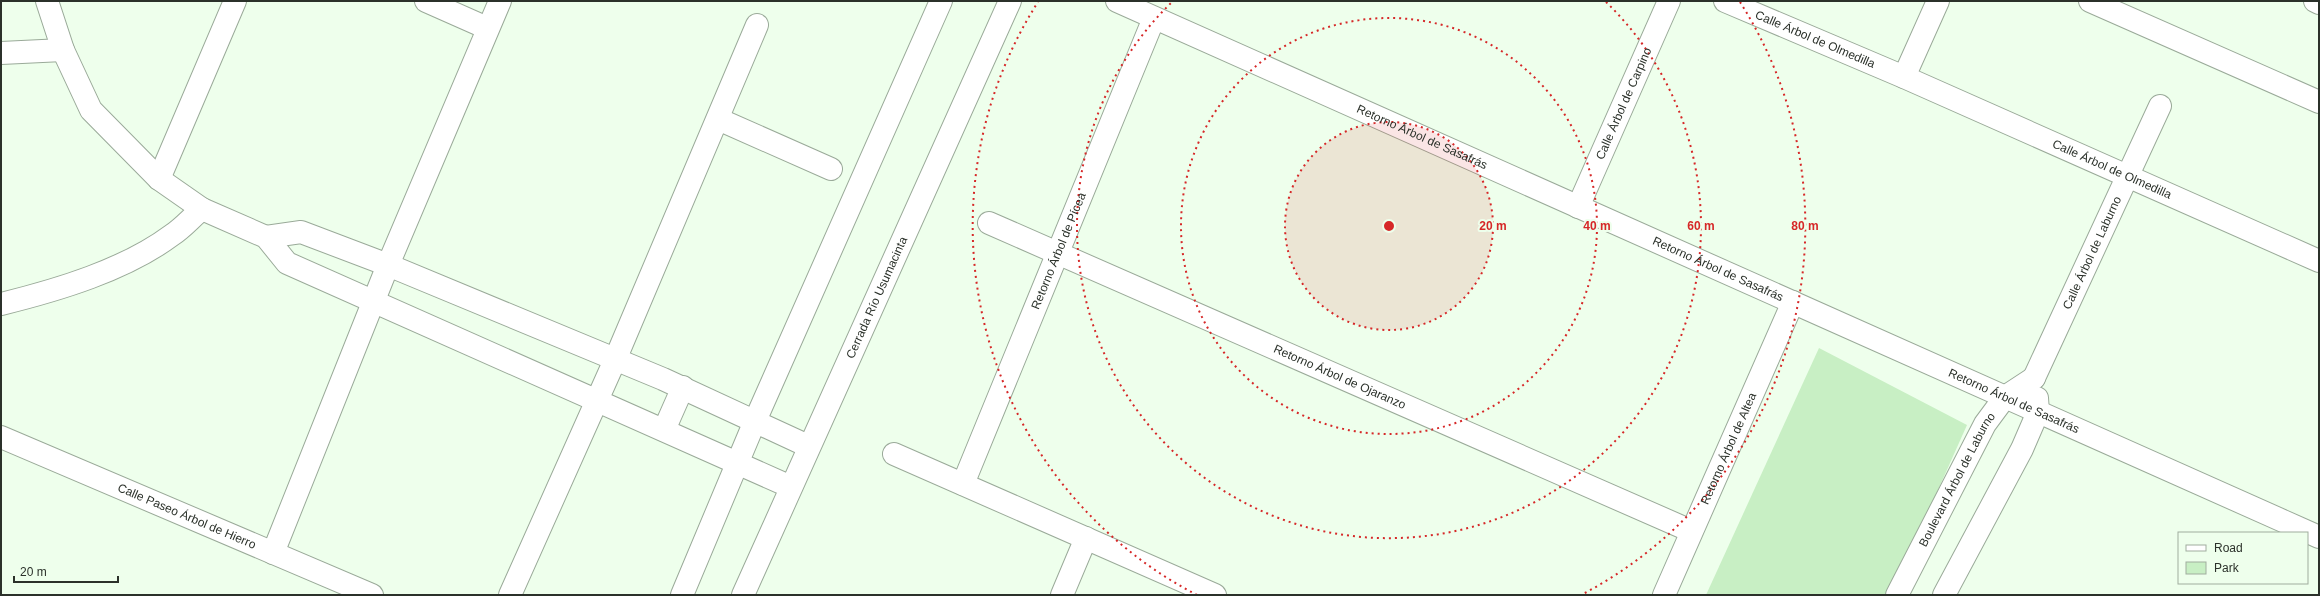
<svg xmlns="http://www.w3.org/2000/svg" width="2320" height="596" font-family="Helvetica,sans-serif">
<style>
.green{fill:#c8efc4}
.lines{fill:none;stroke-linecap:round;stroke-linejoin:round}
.street-casing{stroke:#9aaa99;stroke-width:24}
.street{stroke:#fff;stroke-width:22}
.ring{fill:none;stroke:#d62828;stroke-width:2;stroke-dasharray:2 4}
.labels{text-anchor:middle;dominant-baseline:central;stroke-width:4;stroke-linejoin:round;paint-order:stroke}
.street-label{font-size:12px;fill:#2b312a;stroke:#eeffec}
.centre{fill:#d62828;stroke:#eeffec;stroke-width:2}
.ring-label{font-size:12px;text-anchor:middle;font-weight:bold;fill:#d62828;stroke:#eeffec;stroke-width:4;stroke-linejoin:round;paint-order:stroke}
</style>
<rect width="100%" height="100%" fill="#eeffec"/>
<!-- green -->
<path class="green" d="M1819 348 1967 425 1891 595H1706Z"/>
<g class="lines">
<!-- street casing -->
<g class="street-casing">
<g id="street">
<path d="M47 1 63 50 91 110 159 179 202 209 266 237 287 263 791 487"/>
<path d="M426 1 487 28"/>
<path id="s1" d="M1117 1 2319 537"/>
<path id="s2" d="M1725 1 1904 77 2319 261"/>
<path d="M2090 1 2319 102"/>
<path d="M2315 1 2319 3"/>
<path d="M1 53 63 50"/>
<path d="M1904 77 1938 1"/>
<path d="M718 119 831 169"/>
<path d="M159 179 235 1"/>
<path id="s3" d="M1578 207 1669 1"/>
<path id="s4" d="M989 223 1691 531"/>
<path d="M266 237 301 232 388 265 663 379 808 446"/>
<path d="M1 304C58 290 125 270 172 235 183 228 192 217 202 209"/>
<path id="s5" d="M2034 378 2160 106"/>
<path d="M664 430 683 387"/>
<path id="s6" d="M1 437 372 595"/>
<path d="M894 454 1215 595"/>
<path id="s7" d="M963 484 1154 18"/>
<path d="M273 553 388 265 500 1"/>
<path d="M510 595 615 360 757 25"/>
<path d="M682 595 755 421 941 1"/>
<path id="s8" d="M743 595 1010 1"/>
<path d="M1062 595 1086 538"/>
<path id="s9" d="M1664 595 1793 302"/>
<path id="s10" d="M1897 595 1985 424 2005 397 2034 378"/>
<path d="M1944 595 2022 449 2038 412 2037 398"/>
</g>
</g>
<!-- street -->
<use href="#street" class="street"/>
</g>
<!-- distance rings -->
<circle cx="1389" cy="226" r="104" fill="#d62828" fill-opacity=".12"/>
<g class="ring">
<circle cx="1389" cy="226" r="104"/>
<circle cx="1389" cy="226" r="208"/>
<path d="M1606 2A312 312 0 1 1 1172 2"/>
<path d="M1197 595A416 416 0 0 1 1038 2M1740 2A416 416 0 0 1 1581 595"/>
</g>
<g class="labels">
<!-- street labels -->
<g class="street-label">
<text stroke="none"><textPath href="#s2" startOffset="98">Calle Árbol de Olmedilla</textPath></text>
<text stroke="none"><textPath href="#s3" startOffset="113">Calle Árbol de Carpino</textPath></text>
<text stroke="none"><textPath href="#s1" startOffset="334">Retorno Árbol de Sasafrás</textPath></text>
<text stroke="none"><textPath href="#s2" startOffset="422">Calle Árbol de Olmedilla</textPath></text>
<text stroke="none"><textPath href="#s7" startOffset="252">Retorno Árbol de Pícea</textPath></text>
<text stroke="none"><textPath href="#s5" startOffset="138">Calle Árbol de Laburno</textPath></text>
<text stroke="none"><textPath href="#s1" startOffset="658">Retorno Árbol de Sasafrás</textPath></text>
<text stroke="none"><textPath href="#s8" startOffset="326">Cerrada Río Usumacinta</textPath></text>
<text stroke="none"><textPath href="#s4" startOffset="383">Retorno Árbol de Ojaranzo</textPath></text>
<text stroke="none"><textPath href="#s1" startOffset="982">Retorno Árbol de Sasafrás</textPath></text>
<text stroke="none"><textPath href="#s9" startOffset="160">Retorno Árbol de Altea</textPath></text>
<text stroke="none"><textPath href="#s10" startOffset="130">Boulevard Árbol de Laburno</textPath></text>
<text stroke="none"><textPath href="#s6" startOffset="202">Calle Paseo Árbol de Hierro</textPath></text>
</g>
</g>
<circle cx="1389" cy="226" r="6" class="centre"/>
<g class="ring-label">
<text x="1493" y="230">20 m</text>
<text x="1597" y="230">40 m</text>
<text x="1701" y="230">60 m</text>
<text x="1805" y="230">80 m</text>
</g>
<!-- border -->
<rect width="2320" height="596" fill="none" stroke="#2b312a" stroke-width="4"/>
<!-- legend -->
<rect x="2178" y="532" width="130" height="52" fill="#eeffec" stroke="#a0ad9e"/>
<rect x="2186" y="545" width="20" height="6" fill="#ffffff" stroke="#a0ad9e"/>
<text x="2214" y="552" font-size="12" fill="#2b312a">Road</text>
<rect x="2186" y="562" width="20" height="12" fill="#c8efc4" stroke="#a0ad9e"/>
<text x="2214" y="572" font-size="12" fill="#2b312a">Park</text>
<!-- scale -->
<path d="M14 576v6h104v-6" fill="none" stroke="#2b312a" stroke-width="2"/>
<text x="20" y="576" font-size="12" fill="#2b312a" stroke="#eeffec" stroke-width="3" paint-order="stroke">20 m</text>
</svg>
